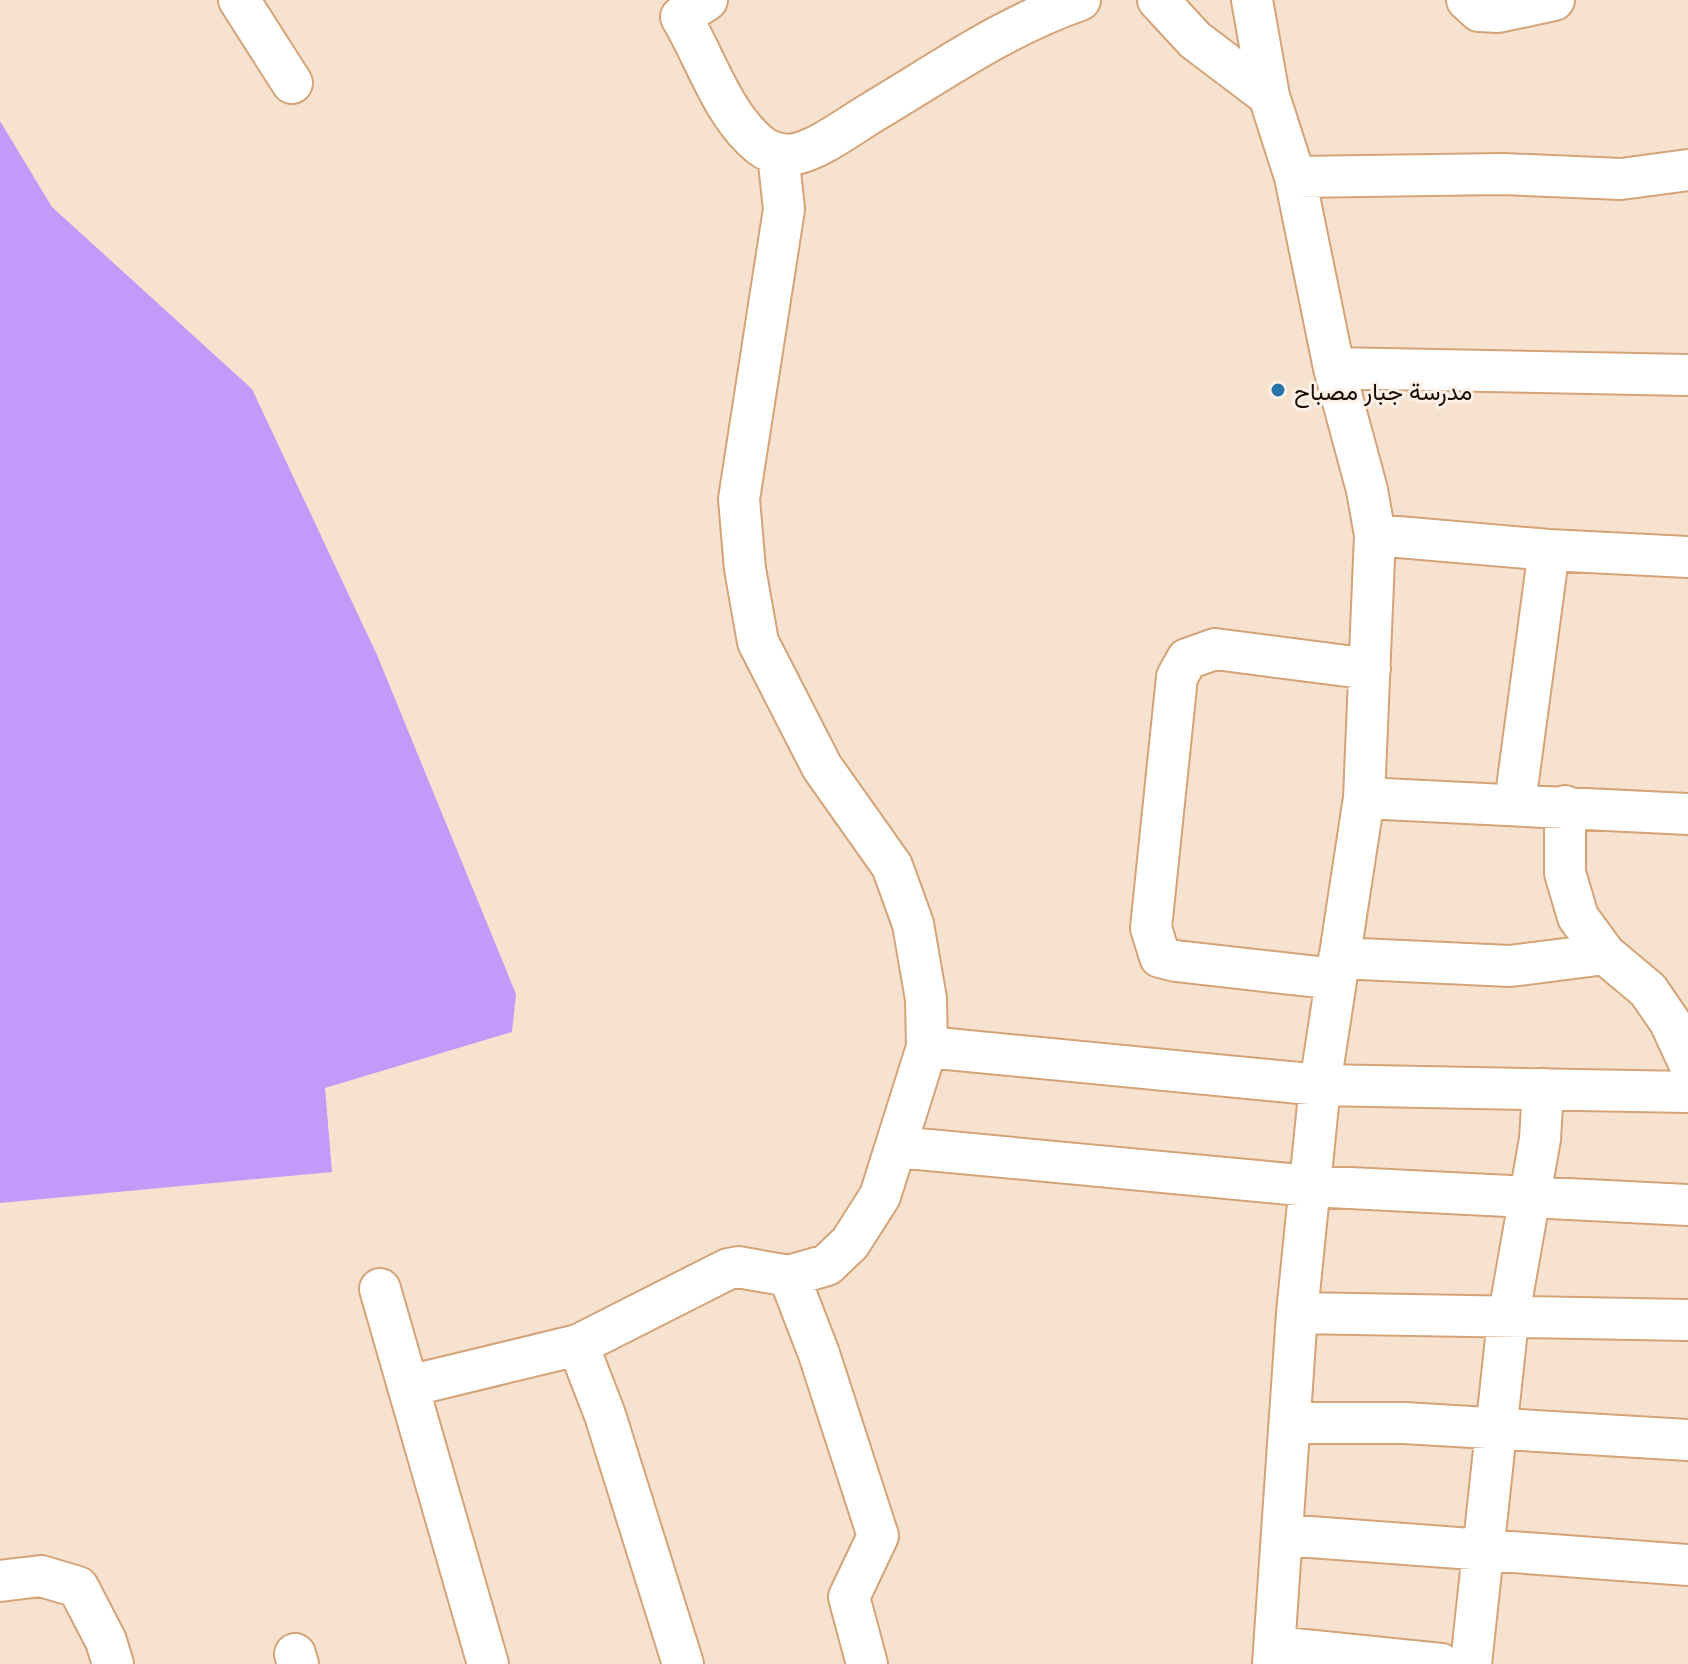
<svg xmlns="http://www.w3.org/2000/svg" width="1688" height="1664" font-family="'Golos Text',Vazirmatn,sans-serif">
<style>
.forest{fill:#c29af9}
.lines{fill:none;stroke-linecap:round;stroke-linejoin:round}
.minor-casing{stroke:#d4a377;stroke-width:44}
.minor{stroke:#fff;stroke-width:40}
.poi-dot{fill:#2a75a8;stroke:#fcf1e9;stroke-width:3}
.labels{text-anchor:middle;dominant-baseline:central;stroke-width:6;stroke-linejoin:round;paint-order:stroke}
.poi-label{font-size:24px;fill:#1c0b00;stroke:#fcf1e9;text-anchor:start}
</style>
<rect width="100%" height="100%" fill="#f7e2d0"/>
<!-- forest -->
<path class="forest" d="M0 121 52 207 252 389 377 655 516 994 512 1032 325 1088 332 1172 0 1203Z"/>
<g class="lines">
<!-- minor casing -->
<g class="minor-casing">
<path id="minor" d="M239 0 292 83
M707 0 681 17C706 58 722 115 761 146 770 153 785 156 796 154 823 147 852 124 876 110 943 70 1005 26 1080 0
M1158 0 1195 40 1269 96
M1252 0 1269 96 1295 177 1334 368 1367 490 1375 535 1364 798 1320 1085 1297 1313 1273 1664
M1467 0 1479 11 1498 12 1554 0
M1295 177 1503 174 1621 179 1688 170
M1334 368 1688 375
M1375 535 1549 550 1688 557
M1364 798 1688 814
M1515 803 1549 550
M1565 806V873L1578 917 1605 954 1648 990 1670 1022 1688 1061
M1339 958 1510 966 1605 954
M1336 979 1176 961 1160 957 1151 928 1177 677 1187 659 1215 649 1370 669
M927 1047 1320 1085 1688 1092
M897 1147 1310 1186 1688 1205
M789 1276 819 1354 878 1536 849 1597 867 1664
M380 1289 488 1664
M1297 1313 1688 1320
M578 1345 728 1269 738 1267 789 1276 827 1265 850 1243 880 1196 927 1047 926 999 913 924 892 866 822 767 758 642 745 569 739 499 784 209 778 154
M409 1386 578 1345 605 1415 683 1664
M1290 1423H1404L1688 1440
M1283 1535 1688 1565
M0 1581 41 1576 78 1587 106 1641 113 1664
M1275 1647 1441 1664
M295 1654 298 1664
M1471 1664 1508 1320 1540 1139 1543 1089"/>
</g>
<!-- minor -->
<use href="#minor" class="minor"/>
</g>
<!-- markers -->
<circle class="poi-dot" cx="1278" cy="390" r="8"/>
<g class="labels">
<!-- poi labels -->
<g class="poi-label">
<text x="1294" y="390">مدرسة جبار مصباح</text>
</g>
</g>
</svg>
